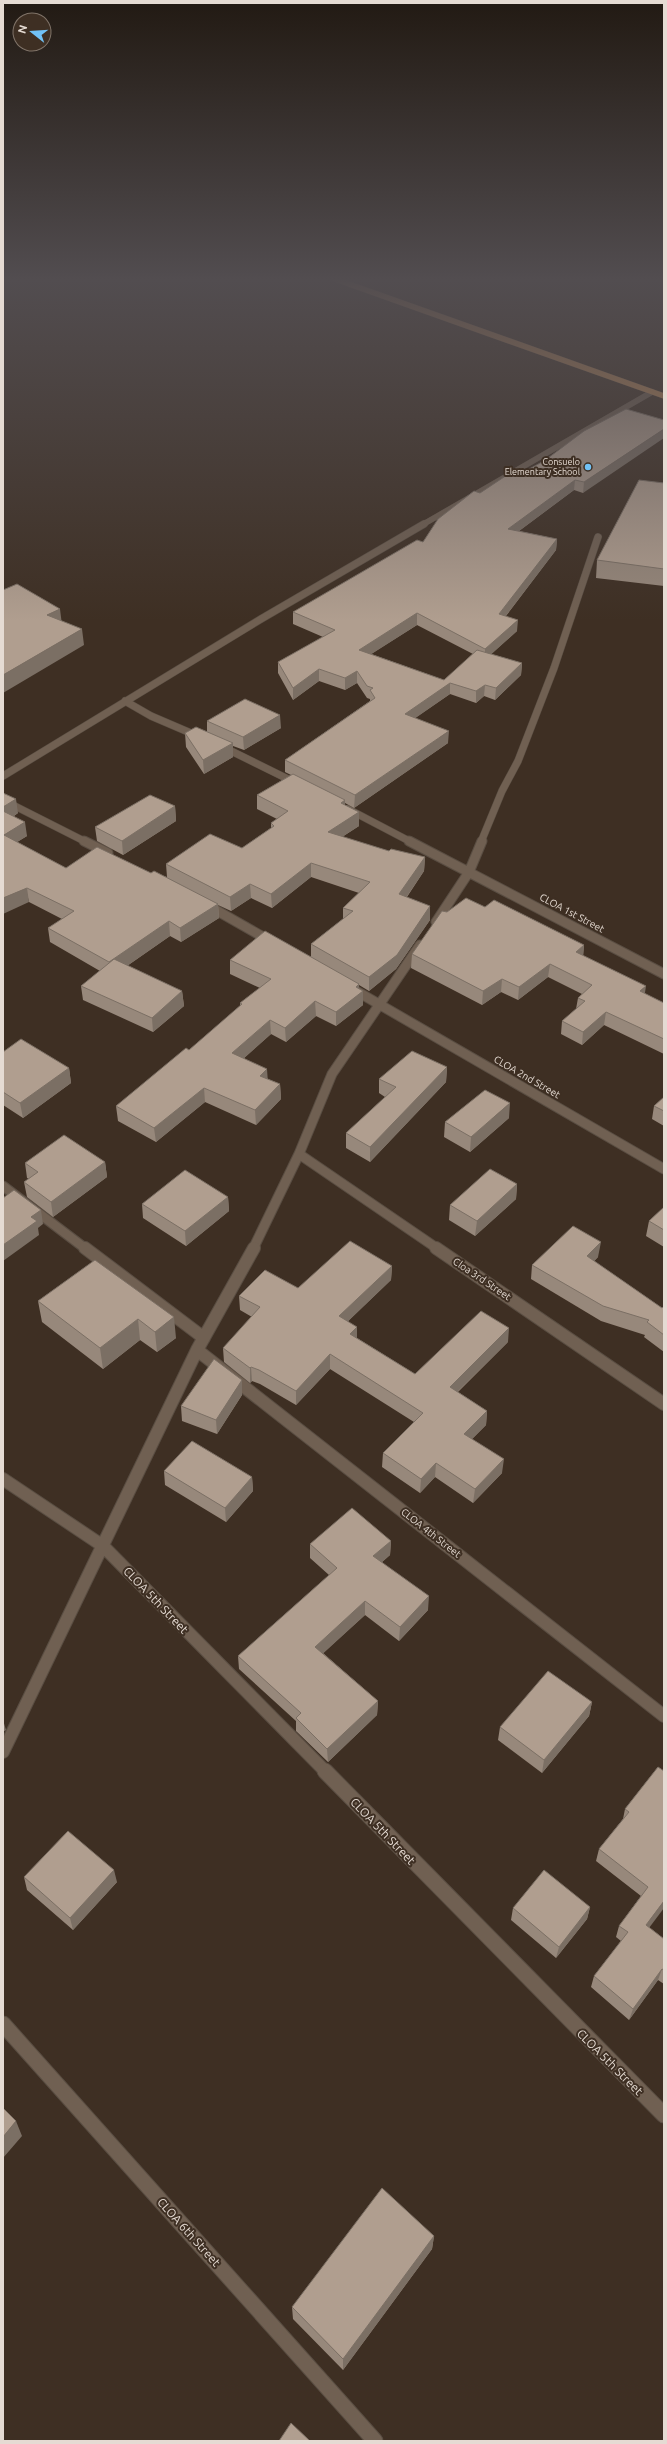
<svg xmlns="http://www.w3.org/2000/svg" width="667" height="2444" font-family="Ubuntu,sans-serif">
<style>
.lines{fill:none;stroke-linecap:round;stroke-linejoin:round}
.street-far4-casing{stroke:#5a4e43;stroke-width:6}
.street-far3-casing{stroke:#5a4e43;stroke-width:8}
.street-far2-casing{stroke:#5a4e43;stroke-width:11}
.street-far1-casing{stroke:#5a4e43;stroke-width:14}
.street-casing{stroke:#5a4e43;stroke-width:17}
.primary-casing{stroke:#5a4e43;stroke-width:6}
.street-far4{stroke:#706052;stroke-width:5.5}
.street-far3{stroke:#706052;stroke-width:7}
.street-far2{stroke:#706052;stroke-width:9}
.street-far1{stroke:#706052;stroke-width:12}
.street{stroke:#706052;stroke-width:15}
.primary{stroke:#bf8b59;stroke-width:5.5}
.wall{fill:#97887b;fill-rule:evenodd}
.shaded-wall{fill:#7b6f64}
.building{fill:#b09e8f;stroke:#7b6f64}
.poi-dot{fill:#71c1f5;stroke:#3e2f23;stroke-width:1.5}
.labels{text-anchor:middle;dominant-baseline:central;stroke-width:4;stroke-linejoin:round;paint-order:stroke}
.far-poi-label{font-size:9px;fill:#e5dbd3;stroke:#3e2f23;text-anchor:end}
.street-label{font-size:10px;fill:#e5dbd3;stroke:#3e2f23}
.near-street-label{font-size:12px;fill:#e5dbd3;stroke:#3e2f23}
</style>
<rect width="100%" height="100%" fill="#3e2f23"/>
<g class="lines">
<!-- street-far4 casing -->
<g class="street-far4-casing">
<path id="street-far4" d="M422 525 652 392"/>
</g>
<!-- street-far3 casing -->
<g class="street-far3-casing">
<path id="street-far3" d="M125 701 151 716 200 737
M221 746 298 784
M3 776 261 619 424 524
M3 800 86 842
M348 809 411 842
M481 842 502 791 518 761 554 668 598 537"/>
</g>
<!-- street-far2 casing -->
<g class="street-far2-casing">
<path id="street-far2" d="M84 841 108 853
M409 841 664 974
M207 905 272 942
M436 922 469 872 482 841
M351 988 664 1169
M299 1154 438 1249
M3 1186 86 1249
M253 1249 299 1154 332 1074 420 945"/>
</g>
<!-- street-far1 casing -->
<g class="street-far1-casing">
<path id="street-far1" d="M85 1248 204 1338
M436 1248 664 1404
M197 1350 664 1716
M3 1479 103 1546 326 1772
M3 1752 197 1350 254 1248"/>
</g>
<!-- street casing -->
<g class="street-casing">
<path id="street" d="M325 1771 664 2115
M3 2024 375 2441"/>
</g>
<!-- primary casing -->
<g class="primary-casing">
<path id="primary" d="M335 279 664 396"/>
</g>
<!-- street-far4 -->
<use href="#street-far4" class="street-far4"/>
<!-- street-far3 -->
<use href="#street-far3" class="street-far3"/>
<!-- street-far2 -->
<use href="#street-far2" class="street-far2"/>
<!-- street-far1 -->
<use href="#street-far1" class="street-far1"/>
<!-- street -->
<use href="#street" class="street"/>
<!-- primary -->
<use href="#primary" class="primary"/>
</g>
<!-- wall -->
<path class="wall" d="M626 409 583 493 574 490 519 531 557 539 556 550 506 616 517 631 491 654 522 663 521 675 495 700 484 696 476 703 450 694 415 718 448 743 354 808 345 803V805L359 826 342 837 389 851 425 857 424 871 407 897 430 920 396 969 369 991 359 985V988L363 1005 336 1026 316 1016 286 1042 271 1034 244 1058 268 1079 280 1084 281 1099 256 1125 205 1102 156 1142 118 1121 116 1106 189 1050 240 1006V1003L260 988 230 974V960L311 957V944L343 919V908L359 893 311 877 272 908 251 898 231 911 218 905 219 918 181 942 170 936 127 966 182 991 184 1006 153 1032 83 1000 81 986 100 971 50 942 48 928 62 919 29 902 3 793 18 813 14 816 27 836 17 842 66 868 151 873 167 877 166 864 242 848 271 828V823L277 819 257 809V795L291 775 285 772V760L370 701V699L367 698 357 683 345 690 319 681 293 700 278 673V662L323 637 293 624V612L423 542 480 493 518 475 544 461ZM417 625 473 654 444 680 371 654Z
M664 483V586L596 578 597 560Z
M207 721 281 728 244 750 233 746V757L204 774 186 747 185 733 207 732Z
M175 806 176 821 123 855 97 841 95 827Z
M485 907 584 945 583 956 645 994 664 1003V1054L604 1025 582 1045 561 1034 562 1021 576 1009 578 998 582 994 548 977 518 1000 501 992 482 1005 411 968 412 954 447 912Z
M3 1052 69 1068 71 1083 23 1118 3 1105Z
M447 1067 446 1082 370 1162 346 1148V1133L385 1097 379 1093V1079Z
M664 1097V1126L652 1119 654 1106Z
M509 1118 470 1152 444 1137 445 1122Z
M105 1162 107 1177 53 1217 27 1197 24 1182 29 1179 27 1178 25 1163Z
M517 1184 516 1199 475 1236 449 1220 450 1205Z
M228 1197 229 1211 186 1246 143 1218 142 1204Z
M664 1207V1247L646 1236 649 1221Z
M598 1257 594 1261 662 1308 664 1306V1352L644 1337 645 1335 601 1321 531 1279 532 1265Z
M95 1260 176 1338 157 1352 140 1340 103 1369 42 1322 38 1301Z
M392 1266 391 1280 348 1321 357 1338 415 1374 508 1342 458 1392 487 1411 486 1425 472 1439 502 1473 473 1503 435 1477 420 1493 382 1467 383 1453 414 1422 330 1369 296 1405 260 1384 252 1381 250 1383 224 1362 223 1348 252 1317 240 1310 239 1296 298 1288Z
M242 1395 217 1434 182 1421 181 1406Z
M164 1471 252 1477 253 1491 226 1522 165 1485Z
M391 1541 390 1555 382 1562 428 1610 399 1641 365 1615 323 1653 378 1701 377 1715 328 1762 296 1731V1721L239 1669 238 1656 329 1575 310 1558V1544Z
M592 1702 589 1716 542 1773 498 1740 500 1727Z
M658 1767 649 1927 664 1939V1984L658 1980 629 2020 591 1987 594 1976 621 1941 616 1937 619 1926 641 1896 596 1861 599 1849 623 1819 625 1809Z
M24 1877 117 1882 73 1930 27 1890Z
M590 1907 587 1919 556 1958 511 1920 513 1908Z
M434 2236 432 2249 343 2370 293 2319 292 2307Z"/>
<!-- shaded-wall -->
<path class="shaded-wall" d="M664 429V438L583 493 584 482Z
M575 480 574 490 507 540 508 529Z
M557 539 556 550 498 626 499 614Z
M60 609 62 625 47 615Z
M417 613V625L359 662V650Z
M518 620 517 631 485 660V649Z
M82 629 84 645 3 693V675Z
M522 663 521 675 495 700 496 688Z
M319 669V681L293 700V688Z
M357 671V683L345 690V678Z
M450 683V694L404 726 405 714Z
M485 685 484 696 476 703V691Z
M280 715 281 728 244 750 243 737Z
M449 731 448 743 354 808 355 795Z
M233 743V757L204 774 203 760Z
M16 799 18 813 3 823V807Z
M345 800V814L341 803Z
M175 806 176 821 123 855 122 841Z
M359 812V826L328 846V832Z
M25 822 27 836 6 849 4 835Z
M425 857 424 871 399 908V894Z
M311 863V877L272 908 271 894Z
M250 884 251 898 231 911 230 897Z
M27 888 29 902 3 914V898Z
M218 904 219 918 181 942 180 928Z
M430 906V920L396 969 369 991V977Z
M169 921 170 936 111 977 109 962Z
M584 945 583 958 576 952Z
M550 964 548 977 518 1000 519 987Z
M502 979 501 992 482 1005 483 991Z
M359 984V994L363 991V1005L336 1026V1012L356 987Z
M646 986 644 999 640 991Z
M182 991 184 1006 153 1032 152 1018Z
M315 1001 316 1016 286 1042 285 1028Z
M606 1012 604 1025 582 1045 583 1032Z
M270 1020 271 1034 233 1068 232 1053Z
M447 1067 446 1082 370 1162V1147Z
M69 1068 71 1083 23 1118 20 1103Z
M267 1069 268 1083 260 1076Z
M280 1084 281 1099 256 1125 255 1110Z
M204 1088 205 1102 156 1142 154 1128Z
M510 1103 509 1118 470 1152 471 1137Z
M105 1162 107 1177 53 1217 51 1202Z
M517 1184 516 1199 475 1236 477 1221Z
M228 1197 229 1211 186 1246 185 1231Z
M41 1210 43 1224 38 1228 39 1235 3 1261V1245L31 1217Z
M601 1242 598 1257 585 1271 587 1256Z
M392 1266 391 1280 339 1330V1316Z
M174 1317 176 1338 157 1352 155 1332Z
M138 1319 140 1340 103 1369 100 1348Z
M357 1327V1341L350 1334Z
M509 1328 508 1342 448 1401 450 1387Z
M330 1354V1369L296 1405V1391Z
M251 1367 252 1381 250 1383V1368Z
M242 1380V1395L217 1434 216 1420Z
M487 1411 486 1425 463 1448 464 1434Z
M504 1459 502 1473 473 1503 475 1489Z
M436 1463 435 1477 420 1493 421 1479Z
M252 1477 253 1491 226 1522 225 1508Z
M391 1541 390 1555 373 1570V1556Z
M429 1596 428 1610 399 1641 400 1627Z
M365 1601V1615L316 1660 315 1647Z
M378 1701 377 1715 328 1762 327 1749Z
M592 1702 589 1716 542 1773 544 1760Z
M3 1720 6 1730 3 1732Z
M114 1870 117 1882 73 1930 70 1918Z
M664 1901V1908L643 1936 646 1925Z
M590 1907 587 1919 556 1958 559 1947Z
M662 1969 658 1980 629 2020 633 2009Z
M16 2121 22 2136 3 2158V2137Z
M434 2236 432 2249 343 2370V2359Z"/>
<!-- building -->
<path class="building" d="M626 409 664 420V429L584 482 575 480 508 529 557 539 499 614 518 620 485 649 417 613 359 650 444 680 477 650 522 663 496 688 485 685 476 691 450 683 405 714 449 731 355 795 285 760 375 698 370 690 373 688 367 686 357 671 345 678 319 669 293 688 278 662 335 630 293 612 417 540 423 542 438 519 474 491 480 493 510 473 518 475 544 461 584 431Z
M639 480 664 483V569L597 560Z
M17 584 60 609 47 615 82 629 3 675V590Z
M245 699 280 715 243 737 207 721Z
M196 727 233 743 203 760 185 733Z
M293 774 345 800 341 803 359 812 328 832 389 851 391 849 425 857 399 894 430 906 397 955 369 977 311 944 353 911 343 908 370 882 311 863 271 894 250 884 230 897 166 864 210 834 242 848 274 826 271 823 288 811 257 795Z
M3 793 16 799 3 807Z
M150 795 175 806 122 841 95 827Z
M3 811 25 822 4 835 66 868 97 847 151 873 154 871 218 904 180 928 169 921 109 962 48 928 74 911 27 888 3 898Z
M466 898 485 907 494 900 584 945 576 952 646 986 640 991 664 1003V1039L606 1012 583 1032 562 1021 585 1001 578 998 592 985 550 964 519 987 502 979 483 991 412 954 442 911 447 912Z
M265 931 359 984 356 987 363 991 336 1012 315 1001 285 1028 270 1020 232 1053 267 1069 260 1076 280 1084 255 1110 204 1088 154 1128 116 1106 186 1048 189 1050 242 1004 240 1003 271 979 230 960Z
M114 959 182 991 152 1018 81 986Z
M21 1039 69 1068 20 1103 3 1092V1052Z
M412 1051 447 1067 370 1147 346 1133 396 1087 379 1079Z
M485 1090 510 1103 471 1137 445 1122Z
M664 1097V1111L654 1106Z
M64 1135 105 1162 51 1202 24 1182 38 1172 25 1163Z
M490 1169 517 1184 477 1221 450 1205Z
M185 1170 228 1197 185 1231 142 1204Z
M14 1190 41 1210 31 1217 37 1221 3 1245V1198Z
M664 1207V1230L649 1221Z
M573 1226 601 1242 587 1256 662 1308 664 1306V1335L647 1322 649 1320 603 1306 532 1265Z
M350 1241 392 1266 339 1316 357 1327 350 1334 415 1374 481 1311 509 1328 450 1387 487 1411 464 1434 504 1459 475 1489 436 1463 421 1479 383 1453 423 1413 330 1354 296 1391 259 1370 251 1367 250 1368 223 1348 260 1307 239 1296 265 1270 298 1288Z
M95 1260 174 1317 155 1332 138 1319 100 1348 38 1301Z
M214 1359 242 1380 216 1420 181 1406Z
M192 1441 252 1477 225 1508 164 1471Z
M352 1508 391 1541 373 1556 429 1596 400 1627 365 1601 315 1647 378 1701 327 1749 296 1718 301 1713 238 1656 337 1568 310 1544Z
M548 1671 592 1702 544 1760 500 1727Z
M658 1767 664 1771V1901L646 1925 664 1939V1970L662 1969 633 2009 594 1976 628 1932 619 1926 648 1887 599 1849 629 1812 625 1809Z
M68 1831 114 1870 70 1918 24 1877Z
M544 1870 590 1907 559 1947 513 1908Z
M3 2108 16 2121 3 2137Z
M382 2188 434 2236 343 2359 292 2307Z
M291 2423 310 2441H279Z"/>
<!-- sky -->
<linearGradient id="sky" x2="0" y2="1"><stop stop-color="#221a13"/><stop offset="0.45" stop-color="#524d50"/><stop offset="1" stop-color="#524d50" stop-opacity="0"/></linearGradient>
<rect width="667" height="621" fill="url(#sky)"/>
<!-- markers -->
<circle class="poi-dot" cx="588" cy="467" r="4"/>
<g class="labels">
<!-- far-poi labels -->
<g class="far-poi-label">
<text x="580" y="462">Consuelo<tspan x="580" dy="10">Elementary School</tspan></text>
</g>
<!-- street labels -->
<g class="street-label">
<text transform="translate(572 913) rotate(28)">CLOA 1st Street</text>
<text transform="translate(527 1077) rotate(30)">CLOA 2nd Street</text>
<text transform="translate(482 1279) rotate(34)">Cloa 3rd Street</text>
<text transform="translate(431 1533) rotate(38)">CLOA 4th Street</text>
</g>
<!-- near-street labels -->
<g class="near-street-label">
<text transform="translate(156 1600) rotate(46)">CLOA 5th Street</text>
<text transform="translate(383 1831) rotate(46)">CLOA 5th Street</text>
<text transform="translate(610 2062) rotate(45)">CLOA 5th Street</text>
<text transform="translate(189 2232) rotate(48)">CLOA 6th Street</text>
</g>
</g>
<!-- border -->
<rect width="667" height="2444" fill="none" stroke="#e5dbd3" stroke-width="8"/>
<!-- north arrow -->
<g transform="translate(32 32) rotate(287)"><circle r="19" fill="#3e2f23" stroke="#817469"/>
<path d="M0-3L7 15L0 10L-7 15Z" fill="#71c1f5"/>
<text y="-6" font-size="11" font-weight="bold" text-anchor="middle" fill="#e5dbd3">N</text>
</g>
</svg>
